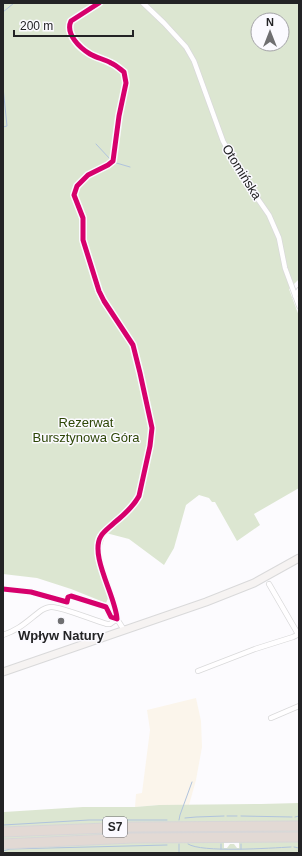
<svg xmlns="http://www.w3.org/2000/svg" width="302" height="856" font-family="Helvetica,sans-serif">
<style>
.industrial{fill:#fbf5eb}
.green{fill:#dce6d1;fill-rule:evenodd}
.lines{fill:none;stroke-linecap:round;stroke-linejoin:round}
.stream{stroke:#b0c3dd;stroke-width:1}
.street-casing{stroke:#d9d9da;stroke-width:6}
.secondary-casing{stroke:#d9d9da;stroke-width:9}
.highway-casing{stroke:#d7d6d8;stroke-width:11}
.street{stroke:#fffeff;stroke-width:4.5}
.secondary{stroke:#f6f3f2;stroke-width:7}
.highway{stroke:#e2d9d4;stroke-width:9}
.cycleway-casing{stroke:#fbfaff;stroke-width:8}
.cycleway{stroke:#d6006c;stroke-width:5}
.poi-dot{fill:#6f6f71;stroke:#fbfaff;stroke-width:1.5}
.labels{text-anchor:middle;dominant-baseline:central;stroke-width:3;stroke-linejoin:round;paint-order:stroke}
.shield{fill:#fbfaff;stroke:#646466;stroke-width:1}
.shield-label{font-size:12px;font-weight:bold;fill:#232325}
.street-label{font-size:13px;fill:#232325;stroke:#fbfaff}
.park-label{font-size:13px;fill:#2d4606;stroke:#fbfaff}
.poi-label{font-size:13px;font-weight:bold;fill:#232325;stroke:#fbfaff}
</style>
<rect width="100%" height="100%" fill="#fcfbfe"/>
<!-- industrial -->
<path class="industrial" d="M196 698 201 721 202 747 196 780 189 805H159L135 807 136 794 142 793 150 730 147 710Z"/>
<!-- green -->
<path class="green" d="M3 3H299V279L289 289 299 316V488L254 514 260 525 237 541 215 502H212L209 498 199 495 186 505 174 548 164 565 129 539 106 533 100 552 98 555 109 593V596L106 603 71 589 37 578 3 574ZM258 20H282V44H258Z
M299 803V823L3 829V812H4L83 807H135L159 805 261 804Z
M229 829V831H226V833L3 841V835Z
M235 829H299V836L238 833 239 831H235Z
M224 841V848H227L230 844H234L237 848H239V841H299V853H3V847L138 842Z"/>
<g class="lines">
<!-- stream -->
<path class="stream" d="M3 12 14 3
M3 87 7 126 3 127
M96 144 110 159
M113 162 130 167
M227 816H237
M241 816 292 817
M295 817 299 816
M185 818 196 817 224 816
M179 820 180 815 192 782
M3 825 89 820H167
M179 844V852
M188 844C201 853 271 848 291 847
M221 844V849
M241 844V849
M294 847 299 848
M3 851 10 849 167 845"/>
<!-- street casing -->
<g class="street-casing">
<path id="street" d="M143 3 164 23 186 47 194 61 223 141 242 176 269 215 279 238 285 268 299 306
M295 296 299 290
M269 584 298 634
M3 635C21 629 28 620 42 610 44 609 48 607 51 607 60 606 95 621 107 624H110L117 619 124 630
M198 671 255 649 293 637 299 634
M271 718 299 706"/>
</g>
<!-- secondary casing -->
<g class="secondary-casing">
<path id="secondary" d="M3 672 206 602 254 583 299 558"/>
</g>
<!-- highway casing -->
<g class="highway-casing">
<path id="highway" d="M3 832 133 827 299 826
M3 844 133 838 299 837"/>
</g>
<!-- street -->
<use href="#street" class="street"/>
<!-- secondary -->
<use href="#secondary" class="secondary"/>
<!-- highway -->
<use href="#highway" class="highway"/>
<!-- cycleway casing -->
<g class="cycleway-casing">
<path id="cycleway" d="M3 589 31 592 67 602 68 597 71 596 106 607 111 617 117 619C116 597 89 555 101 536 104 531 110 527 114 523 124 515 133 507 139 496L150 446 152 428 140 373 133 345 104 301 99 291 83 240V218L74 195 77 186 88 175 108 165 113 161 119 116 126 83 124 72C120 69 116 65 111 63 104 59 97 58 90 54 80 48 65 34 71 21L99 3"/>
</g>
<!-- cycleway -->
<use href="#cycleway" class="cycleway"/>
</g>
<!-- markers -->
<circle class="poi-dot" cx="61" cy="621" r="4"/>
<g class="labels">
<!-- shield labels -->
<rect class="shield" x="103" y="817" width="24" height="20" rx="3"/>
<g class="shield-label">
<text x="115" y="827">S7</text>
</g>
<!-- street labels -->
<g class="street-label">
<text transform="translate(242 172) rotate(58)">Otomińska</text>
</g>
<!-- park labels -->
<g class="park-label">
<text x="86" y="422">Rezerwat<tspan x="86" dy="15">Bursztynowa Góra</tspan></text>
</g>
<!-- poi labels -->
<g class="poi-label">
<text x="61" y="635">Wpływ Natury</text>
</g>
</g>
<!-- border -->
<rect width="302" height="856" fill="none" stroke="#232325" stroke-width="8"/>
<!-- north arrow -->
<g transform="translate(270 32)"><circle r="19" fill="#fbfaff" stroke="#a5a4a8"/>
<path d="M0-3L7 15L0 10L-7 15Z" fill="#6f6f71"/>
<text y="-6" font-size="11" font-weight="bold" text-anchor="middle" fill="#232325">N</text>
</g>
<!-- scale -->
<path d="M14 30v6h119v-6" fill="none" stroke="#232325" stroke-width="2"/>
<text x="20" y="30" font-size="12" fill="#232325" stroke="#fbfaff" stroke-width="3" paint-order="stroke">200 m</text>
</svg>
